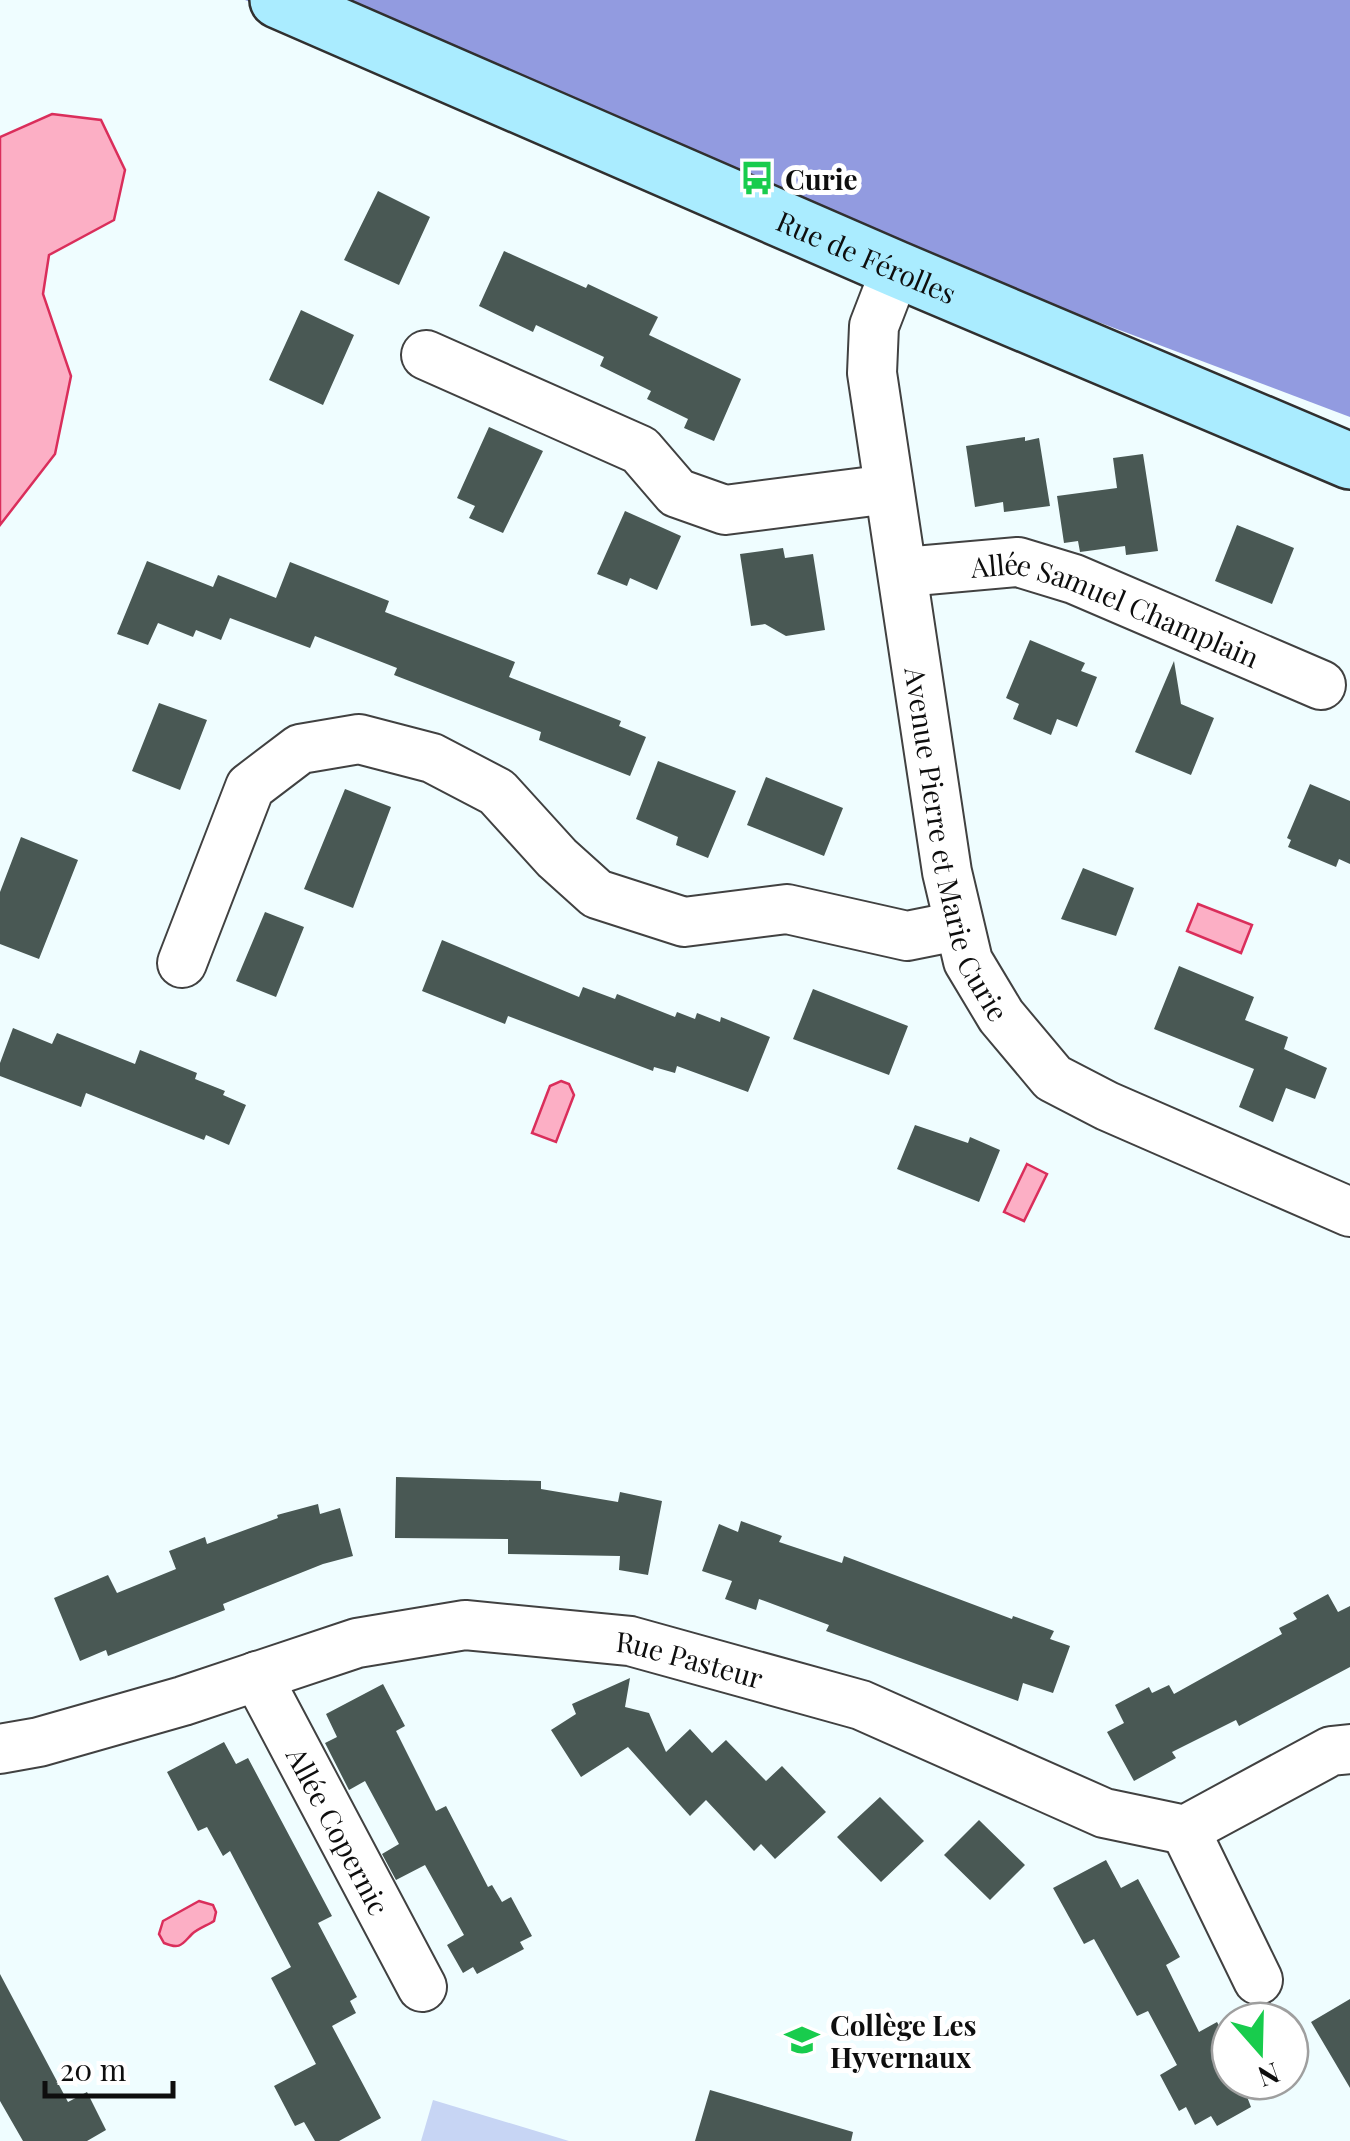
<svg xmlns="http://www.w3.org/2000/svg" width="1350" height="2141" font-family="'Playfair Display',serif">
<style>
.forest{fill:#929be0}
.pitch{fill:#c7d5f4}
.water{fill:#fcafc5;stroke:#da2e5b;stroke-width:2.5}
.building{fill:#495854}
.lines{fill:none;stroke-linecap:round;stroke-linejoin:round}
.street-casing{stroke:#414141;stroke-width:52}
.secondary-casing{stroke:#303030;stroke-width:60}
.street{stroke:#fff;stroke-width:48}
.secondary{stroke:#aaecff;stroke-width:55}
.labels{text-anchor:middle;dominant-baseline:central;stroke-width:10;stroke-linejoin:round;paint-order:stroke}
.poi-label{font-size:28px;font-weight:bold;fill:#0e0e0e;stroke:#fff;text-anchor:start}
.street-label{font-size:28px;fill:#0e0e0e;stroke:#fff}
</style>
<rect width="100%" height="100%" fill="#effdff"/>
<!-- forest -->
<path class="forest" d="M245 0H1350V417Z"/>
<!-- pitch -->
<path class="pitch" d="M433 2100 569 2141H421Z"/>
<!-- water -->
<path class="water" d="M52 114 101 120 125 170 114 220 49 255 43 294 71 376 55 454 0 525V137Z
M1198 904 1252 925 1241 953 1187 931Z
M561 1081 569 1084 574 1095 556 1142 532 1133 550 1086Z
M1027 1164 1047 1174 1024 1221 1004 1212Z
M199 1901 213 1905 216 1912 214 1921C208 1925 197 1929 192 1934 182 1944 181 1950 164 1943L159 1934 163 1921Z"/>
<!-- building -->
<path class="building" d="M378 191 430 217 399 285 344 260Z
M504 251 586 288 588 284 658 317 649 335 741 379 714 441 684 428 688 419 647 399 651 391 600 366 604 357 536 325 533 332 479 306Z
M301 310 354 335 323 405 269 380Z
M489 427 543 451 503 533 469 518 475 506 457 498Z
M1025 437V441L1039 438 1050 506 1004 512 1003 502 975 507 966 446Z
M1143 454 1158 551 1126 555 1125 546 1080 552 1078 541 1064 543 1057 496 1117 488 1113 458Z
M625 511 681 536 657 590 630 578 627 586 597 574Z
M1237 525 1294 548 1272 604 1215 581Z
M783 548 785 558 813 554 825 630 786 636 765 624 751 626 740 554Z
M147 561 213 587 218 575 276 598 290 562 389 601 385 612 515 662 509 677 621 721 619 726 646 737 630 776 539 740 541 732 394 675 397 668 315 636 310 648 230 618 221 640 196 630 193 637 158 623 148 645 117 634Z
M1030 640 1085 663 1081 671 1097 677 1077 727 1057 719 1051 735 1013 719 1019 704 1006 698Z
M1174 661 1181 704 1214 718 1191 775 1135 752Z
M159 703 207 720 180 790 132 771Z
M658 761 736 791 708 858 676 845 678 837 636 819Z
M766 777 843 808 824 856 747 825Z
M1310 784 1350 801V864L1339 859 1336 867 1288 847 1291 840 1287 838Z
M345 789 391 807 353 908 304 889Z
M21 837 78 860 39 959 0 944V892Z
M1083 868 1134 888 1116 936 1061 919Z
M265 912 304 927 276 997 236 981Z
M442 940 579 997 583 987 615 999 617 994 675 1017 677 1012 695 1019 697 1013 720 1022 721 1017 770 1037 748 1092 677 1066 675 1073 654 1067 653 1071 508 1016 505 1024 422 991Z
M1179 966 1254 997 1245 1020 1288 1037 1284 1049 1327 1068 1315 1099 1286 1088 1273 1122 1239 1107 1254 1069 1154 1029Z
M813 989 908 1026 889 1075 793 1039Z
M13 1028 52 1044 57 1033 135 1064 140 1050 197 1073 195 1079 225 1091 223 1095 246 1105 229 1145 206 1135 204 1140 86 1093 81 1107 0 1076V1063Z
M915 1125 968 1143 970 1137 1000 1150 979 1202 897 1169Z
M396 1477 541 1481V1489L618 1502 620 1492 662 1501 648 1575 619 1570 620 1556 508 1554V1539L395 1538Z
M318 1504 320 1514 340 1508 353 1556 323 1564 223 1604 225 1610 108 1656 106 1650 80 1661 54 1598 108 1575 117 1593 176 1569 169 1551 205 1537 207 1544 278 1518 277 1515Z
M741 1521 782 1536 779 1542 842 1563 844 1556 1012 1619 1013 1616 1054 1631 1050 1639 1070 1646 1053 1693 1023 1683 1018 1701 826 1631 829 1625 759 1599 756 1610 725 1599 732 1581 702 1571 719 1524 738 1532Z
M1328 1594 1338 1612 1350 1606V1667L1239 1726 1236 1720 1172 1752 1176 1758 1134 1781 1107 1732 1124 1723 1115 1705 1149 1687 1152 1693 1169 1685 1174 1694 1282 1634 1279 1628 1297 1619 1293 1613Z
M630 1678 625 1707 649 1713 666 1752 690 1729 712 1753 726 1740 766 1781 782 1766 826 1812 775 1859 761 1844 754 1851 706 1800 690 1816 628 1747 581 1777 551 1730 576 1714 572 1704Z
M383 1684 405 1726 396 1731 436 1811 446 1806 488 1887 492 1885 502 1902 511 1897 532 1936 520 1942 524 1949 477 1974 473 1967 463 1973 447 1945 464 1935 425 1865 396 1880 382 1854 399 1844 365 1781 349 1790 325 1743 337 1737 326 1714Z
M224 1742 236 1764 248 1758 332 1916 318 1923 357 1997 350 2001 356 2013 332 2026 381 2118 339 2141H315L304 2122 295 2126 274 2086 316 2064 271 1978 291 1967 230 1851 223 1856 207 1827 198 1831 167 1772Z
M880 1797 924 1841 881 1882 837 1837Z
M979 1820 1025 1865 990 1900 944 1855Z
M1106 1860 1121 1888 1138 1879 1180 1957 1166 1965 1199 2032 1217 2022 1230 2046V2081H1241L1251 2107 1217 2126 1211 2116 1195 2125 1186 2107 1179 2111 1160 2075 1177 2065 1148 2011 1137 2016 1094 1939 1084 1944 1053 1888Z
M0 1974 68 2102 87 2092 106 2130 87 2141H23L0 2101Z
M1350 1999V2088L1311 2022Z
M710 2090 853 2132 851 2141H695Z"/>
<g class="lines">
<!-- street casing -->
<g class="street-casing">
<g id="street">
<path id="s1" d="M896 269 874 326 872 373 947 872 968 961 1001 1016 1053 1078 1107 1106 1350 1212"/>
<path d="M426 355 640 450 677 493 725 510 889 489"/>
<path id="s2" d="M904 572 1018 562 1074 579 1321 685"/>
<path d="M182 963 250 787 300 749 359 739 432 758 497 792 557 858 597 894 684 922 787 909 907 936 957 926"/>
<path id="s3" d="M257 1676 422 1987"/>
<path id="s4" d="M0 1749 39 1742 183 1701 357 1643 465 1625 630 1641 861 1705 1104 1813 1185 1830 1331 1751 1350 1749"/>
<path d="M1185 1830 1258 1980"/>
</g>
</g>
<!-- secondary casing -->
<g class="secondary-casing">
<g id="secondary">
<path id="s5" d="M278 0 896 269 1350 461"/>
</g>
</g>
<!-- street -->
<use href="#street" class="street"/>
<!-- secondary -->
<use href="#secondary" class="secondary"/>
</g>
<!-- icons -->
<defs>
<g id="bus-bare" transform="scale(2.7)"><path d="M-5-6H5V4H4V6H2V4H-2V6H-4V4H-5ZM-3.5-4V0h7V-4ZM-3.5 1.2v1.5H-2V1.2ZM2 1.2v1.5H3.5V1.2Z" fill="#18cc4d" stroke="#fff" stroke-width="2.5" paint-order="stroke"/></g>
<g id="school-bare" transform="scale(2.7)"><path d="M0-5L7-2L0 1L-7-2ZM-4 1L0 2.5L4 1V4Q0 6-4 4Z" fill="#18cc4d" stroke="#fff" stroke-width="2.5" paint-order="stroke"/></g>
</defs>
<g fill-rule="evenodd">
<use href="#bus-bare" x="757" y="178"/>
<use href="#school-bare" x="802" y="2040"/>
</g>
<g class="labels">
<!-- poi labels -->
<g class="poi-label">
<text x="785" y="178">Curie</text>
<text x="830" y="2024">Collège Les<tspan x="830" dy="32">Hyvernaux</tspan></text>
</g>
<!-- street labels -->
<g class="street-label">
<text stroke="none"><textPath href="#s5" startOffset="642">Rue de Férolles</textPath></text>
<text stroke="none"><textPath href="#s2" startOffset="220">Allée Samuel Champlain</textPath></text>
<text stroke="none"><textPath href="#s1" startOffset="588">Avenue Pierre et Marie Curie</textPath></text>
<text stroke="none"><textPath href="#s4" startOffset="710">Rue Pasteur</textPath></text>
<text stroke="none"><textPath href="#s3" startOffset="175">Allée Copernic</textPath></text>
</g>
</g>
<!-- north arrow -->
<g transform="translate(1260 2051) rotate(160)"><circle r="48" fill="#ffffff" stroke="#9f9f9f" stroke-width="2.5"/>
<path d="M0-8L18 38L0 25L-18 38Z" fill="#18cc4d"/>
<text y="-15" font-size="28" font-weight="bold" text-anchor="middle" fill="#0e0e0e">N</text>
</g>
<!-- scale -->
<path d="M45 2081v15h128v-15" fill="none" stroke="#0e0e0e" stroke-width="5"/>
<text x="60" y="2081" font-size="30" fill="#0e0e0e" stroke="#ffffff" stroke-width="8" paint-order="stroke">20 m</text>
</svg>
